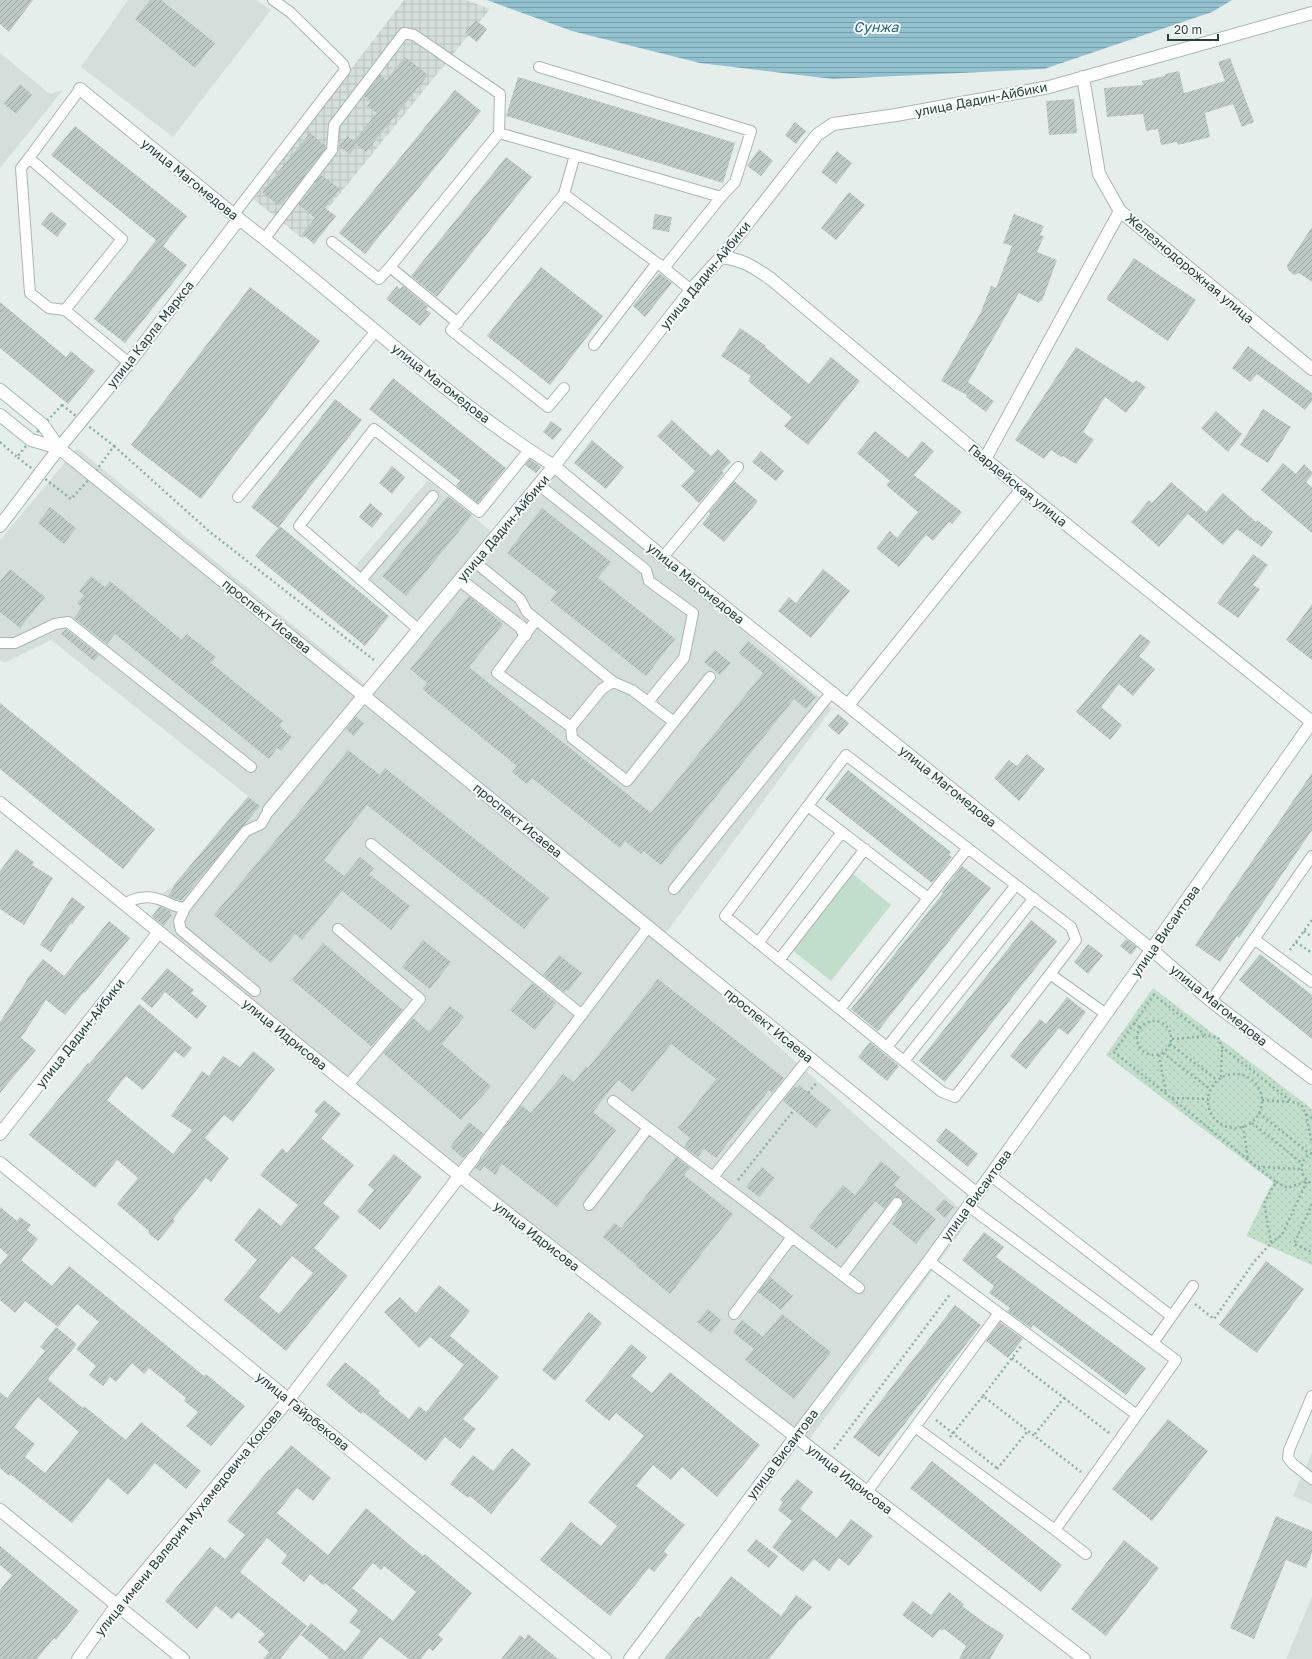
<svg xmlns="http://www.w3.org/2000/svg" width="1312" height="1659" font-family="'Golos Text',sans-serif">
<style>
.built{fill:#d4deda}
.industrial{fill:url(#industrial-grid)}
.grass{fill:#c1decb}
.park{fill:url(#park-dots)}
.water{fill:url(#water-rules)}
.building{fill:url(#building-hatch);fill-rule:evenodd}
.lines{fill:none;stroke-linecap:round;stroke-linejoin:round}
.lane-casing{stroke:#a9b6b3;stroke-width:12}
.street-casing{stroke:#a9b6b3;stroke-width:14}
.secondary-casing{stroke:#a5b9b4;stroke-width:14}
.path{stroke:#89b0a6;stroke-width:2.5;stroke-dasharray:2 3;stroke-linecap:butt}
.lane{stroke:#fff;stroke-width:10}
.street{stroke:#fff;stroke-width:12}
.secondary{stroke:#fff;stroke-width:12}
.labels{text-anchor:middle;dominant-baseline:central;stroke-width:4;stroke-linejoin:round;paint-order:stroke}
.street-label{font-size:13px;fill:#26403b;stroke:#f7fbf9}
.water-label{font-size:14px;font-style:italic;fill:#226479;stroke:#f7fbf9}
</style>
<defs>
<pattern id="industrial-grid" width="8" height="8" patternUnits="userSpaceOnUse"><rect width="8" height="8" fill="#d4deda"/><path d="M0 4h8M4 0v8" fill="none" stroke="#b6c0bc"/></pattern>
<pattern id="park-dots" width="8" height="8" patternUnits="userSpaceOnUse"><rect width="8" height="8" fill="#c1decb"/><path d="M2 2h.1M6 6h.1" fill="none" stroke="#a6c0af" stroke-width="1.8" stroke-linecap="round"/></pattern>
<pattern id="water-rules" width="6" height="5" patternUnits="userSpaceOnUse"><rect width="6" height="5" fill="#92c1cf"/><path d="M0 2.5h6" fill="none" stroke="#779ea9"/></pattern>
<pattern id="building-hatch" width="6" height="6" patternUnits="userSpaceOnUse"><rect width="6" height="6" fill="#bcc9c5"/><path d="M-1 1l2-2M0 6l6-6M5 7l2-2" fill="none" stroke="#99a5a1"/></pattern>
</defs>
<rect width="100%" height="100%" fill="#e6eeeb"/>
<!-- built -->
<path class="built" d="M128 0H256L271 10 173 137 81 67Z
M0 53 50 94 63 90 0 168Z
M77 448 366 685 412 630 349 574 428 480 492 532 548 463 832 708 660 941 971 1218 803 1448 146 925 160 906 152 901 173 886 248 796 51 640 4 663 0 660V540Z
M1312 1453V1504L1293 1496Z
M1312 1597V1659H1286Z"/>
<!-- industrial -->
<path class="industrial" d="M404 0H466L490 9 303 239 252 198Z"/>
<!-- grass -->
<path class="grass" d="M852 873 891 905 831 981 791 949Z"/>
<!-- park -->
<path class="park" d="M1153 988 1312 1109V1265L1246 1236 1273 1182 1106 1055Z"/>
<!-- water -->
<path class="water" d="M487 0H1232L1212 12 1044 69 833 79 700 63 572 31Z"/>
<!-- building -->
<path class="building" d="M0 0H33L9 32 0 24Z
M150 0H161L215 43 195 68 135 19Z
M476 20 487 29 477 42 465 33Z
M405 57 428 75 366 152 357 145 350 154 339 146 347 136 354 141 377 113 367 106 371 101 364 96 380 75 386 80Z
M1230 58 1254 122 1242 127 1233 104 1205 113 1210 137 1178 145 1177 142 1161 145 1158 129 1146 131 1143 114 1107 117 1104 88 1143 85 1142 81 1165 76V74L1179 71 1184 93 1225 81 1218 62Z
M518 77 735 143 723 183 506 116Z
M20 84 32 95 16 114 4 104Z
M455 90 481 111 365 254 339 233Z
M1074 99 1077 133 1049 135 1046 101Z
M795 122 806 131 796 144 785 135Z
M75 126 187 216 163 246 187 265 125 343 94 319 156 240 51 155Z
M310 133 326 146V148L289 196H288L279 206 262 192Z
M759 149 773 161 761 176 747 166Z
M837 151 852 163 836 184 821 172Z
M506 157 532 177 437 297 411 276Z
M321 175 340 189 325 208 336 216 314 244 302 234 315 218 299 205Z
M849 192 865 205 836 240 821 228Z
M51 212 67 224 57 237 41 224Z
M655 214 672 217 669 232 652 229Z
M1014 214 1044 226 1040 235 1044 236 1037 252 1057 260 1042 301H1040L1039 303 1019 293 968 382 994 401 986 412 966 397 967 395 941 381 980 314 991 286 996 288 1012 246 1003 243Z
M1312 227V282L1299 273 1294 275 1288 270 1287 265Z
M1134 258 1196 300 1168 341 1106 299Z
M541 267 603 316 550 385 487 336Z
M659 273 672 283 645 317 633 306Z
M397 286 400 289 403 286 428 307 426 310 431 313 420 326 386 299Z
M250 287 320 341 201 499 131 445Z
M0 302 66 357 71 351 95 371 68 404 0 348Z
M740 328 766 346 765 347 809 384 831 357 860 381 808 445 784 426 792 417 748 381 751 376 721 356Z
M1248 346 1312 393V401L1305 410 1257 374 1250 382 1232 368Z
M1076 347 1133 383 1136 380 1146 387 1126 413 1105 397 1083 432 1094 440 1076 464 1063 456 1061 457 1051 450 1044 459 1015 440Z
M393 378 506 468 478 503 456 486 460 481 369 409Z
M335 399 362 420 278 528 251 507Z
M1263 409 1291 427 1268 463 1240 445Z
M1216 411 1242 434 1228 452 1201 428Z
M672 420 711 456 718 449 731 462 722 471 724 473 699 503 681 486 695 471 657 436Z
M551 421 562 429 553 440 543 432Z
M875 431 908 458 922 441 934 451 914 475 962 512 952 524 949 522 933 541 926 535 899 567 876 548 890 531 897 538 918 512 886 485 890 481 857 453Z
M592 440 624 467 606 489 574 463Z
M761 451 784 471 776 481 752 462Z
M530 459 541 467 536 473 525 465Z
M1283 463 1296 474 1304 464 1312 472V475L1306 482 1312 487V533L1261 490Z
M392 466 405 477 392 494 379 483Z
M734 481 758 501 724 542 702 524 710 514 709 512Z
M1171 482 1206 512 1223 493 1256 522 1257 520 1273 532 1262 547 1237 529 1223 545 1188 514 1159 547 1131 522 1149 500 1152 503Z
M448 496 472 515 406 596 382 576Z
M370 503 383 514 372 528 359 517Z
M50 507 76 528 64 544 38 523Z
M542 508 611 562 598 578 675 639 646 676 550 600 557 592 507 553Z
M280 526 389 616 365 646 255 556Z
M1253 554 1268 565 1253 585 1260 589 1238 618 1217 603Z
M10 569 45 597 20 628 0 612V581Z
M823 569 850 591 811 638 778 611 789 597 796 603Z
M91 576 105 587 110 581 182 640 187 634 216 657 211 663 283 721 279 726 292 737 281 751 277 748 269 759 115 634 107 644 74 618 82 607 77 603 84 595 79 591Z
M469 596 503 624 469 667 651 813 763 673 739 653 748 641 816 697 806 709 794 699 661 865 643 851 641 854 625 841 620 848 532 778 527 784 512 772 517 766 422 689 427 683 410 669Z
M1312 604V660L1286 640Z
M66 629 99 655 94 661 61 634Z
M1140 634 1151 642 1139 656 1155 669 1133 696 1119 684 1101 707 1122 725 1110 740 1076 712Z
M715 650 731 663 720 675 704 662Z
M0 703 155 829 123 869 0 769Z
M838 714 849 723 839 735 828 726Z
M356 717 364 723 354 736 346 729Z
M348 750 380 775 385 768 549 898 524 929 367 805 324 860 344 876 360 857 374 868 369 874 410 906 391 930 342 891 302 940 295 934 271 963 214 915 295 817Z
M1027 754 1045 769 1019 801 994 778 1009 760 1017 766Z
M848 770 951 852 949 855 952 857 932 883 825 799Z
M1312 773V830L1239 938 1237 936 1220 962 1195 945Z
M248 797 260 806 181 901 168 896 174 887 173 886Z
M16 849 34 862 32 865 53 878 24 925 0 909V871Z
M962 866 991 888 878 1031 851 1009 943 893 942 892Z
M72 897 85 907 72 924 71 923 51 952 40 945Z
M160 906 172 912 170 914 172 915 164 926 152 916Z
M1031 920 1057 941 945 1082 919 1061Z
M109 921 130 938 85 993 84 992 65 1015 46 1000 21 1038 36 1050 0 1093V1022L27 980H26L43 959 64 976Z
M1126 939 1137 947 1131 955 1120 946Z
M423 940 451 962 430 989 402 967Z
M323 943 403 1010 371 1046 292 980Z
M1088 944 1103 955 1088 974 1074 962Z
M1260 954 1312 995V1039L1239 980Z
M559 955 582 973 568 991 566 990 564 992 543 975Z
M167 968 194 990 191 993 207 1006 197 1019 165 992 152 1008 141 999Z
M658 979 784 1078 772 1093 769 1090 716 1158 704 1149 698 1157 684 1147 690 1138 678 1128 716 1079 671 1044 633 1092 618 1080 593 1112 616 1130 557 1207 502 1164 495 1175 484 1166 480 1171 475 1168 521 1105 531 1113 563 1074 574 1082 586 1066 588 1068Z
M532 983 556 1003 535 1030 510 1010Z
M1067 997 1086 1012 1068 1035 1059 1028 1026 1069 1010 1056 1040 1019 1046 1024Z
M139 1004 192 1048 184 1058 175 1051 143 1090 126 1076 107 1100 173 1154 192 1130 171 1116 202 1071 209 1076 223 1056 240 1067 253 1051 275 1069 233 1122 224 1115 205 1138 229 1158 211 1182 206 1178 173 1219 175 1221 158 1241 148 1233 149 1231 117 1204 138 1178 117 1160 95 1188 29 1135 69 1086 88 1063 89 1064Z
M450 1006 464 1017 442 1044 491 1086 461 1120 383 1053 413 1018 429 1032Z
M870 1042 899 1066 887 1081 858 1057Z
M799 1085 831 1110 816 1128 783 1101 795 1086 797 1088Z
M324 1100 341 1114 321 1138 354 1165 323 1203 340 1217 314 1248 348 1276 286 1351 224 1300 257 1260 234 1240 259 1208 281 1226 298 1205 260 1175 282 1148 287 1153 318 1115 314 1111ZM292 1256 313 1273 279 1314 259 1297Z
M469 1122 484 1134 463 1158 450 1147Z
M946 1128 978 1154 968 1167 936 1141Z
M394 1154 422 1177 380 1230 357 1211 374 1190 368 1185Z
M676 1157 690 1168 684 1175 733 1214 670 1294 636 1266 637 1265 603 1237 614 1223 621 1228Z
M881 1161 900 1177 894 1185 936 1219 916 1244 892 1224 903 1204 901 1198 894 1197 885 1209 875 1201 837 1249 809 1227 843 1185 855 1195Z
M762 1167 775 1178 759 1197 746 1187Z
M944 1199 954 1207 945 1218 935 1209Z
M0 1207 17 1221 20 1217 31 1225 27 1230 38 1239 21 1260 52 1286 69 1266 204 1376 206 1374 245 1406 211 1446 186 1426 198 1412 184 1401 186 1398 149 1368 144 1374 132 1363 116 1382 110 1377 103 1386 89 1375 96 1366 76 1349 99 1322 77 1304 58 1327 25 1301 15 1313 0 1300V1265L8 1255 0 1248Z
M984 1232 1004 1247 996 1257 1146 1368 1126 1395 1033 1325 1031 1328 1007 1311 1010 1308 989 1293 994 1286 962 1260Z
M1266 1261 1304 1289 1257 1353 1219 1325Z
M770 1277 793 1296 781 1310 758 1292Z
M439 1285 470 1311 450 1336 499 1377 463 1419 476 1429 460 1449 445 1437 426 1461 363 1412 361 1414 326 1385 345 1362 380 1391 378 1393 409 1419 419 1406 426 1412 464 1365 430 1337 419 1348 384 1312 400 1297 416 1313Z
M955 1305 981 1325 879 1457 853 1437Z
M708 1309 721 1320 711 1333 697 1322Z
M589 1312 602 1323 555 1381 542 1370Z
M782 1314 831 1352 794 1399 745 1360 754 1349 733 1332 742 1320 763 1337Z
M1000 1322 1023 1339 1008 1358 986 1341Z
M56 1327 77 1344 48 1379 51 1382 83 1408 84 1406 126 1440 141 1422 201 1471 186 1489 155 1463 128 1495 108 1478 72 1523 10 1474 9 1476 0 1468V1392L7 1398 45 1351 40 1347ZM38 1397 79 1432 45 1473 25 1457 35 1444 14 1427Z
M631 1344 647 1357 631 1376 652 1393 670 1372 760 1445 717 1497 682 1467 671 1480 653 1465 636 1486 685 1525 664 1551 668 1555 654 1572 649 1568 610 1616 540 1560 571 1522 601 1546 617 1526 588 1502 644 1436 616 1413 609 1421 585 1401Z
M1168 1419 1208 1451 1152 1521 1112 1489Z
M291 1445 331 1478 313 1501 297 1488 277 1513 328 1555 366 1508 423 1556 425 1554 472 1593 438 1635 443 1639 433 1651 429 1648 421 1659H409L380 1637 362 1659H330L301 1635 311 1623 345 1651 361 1631 349 1622 358 1610 325 1583 323 1585 310 1574 304 1582 281 1563 287 1555 267 1538 240 1572 307 1626 280 1659H263L269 1652 258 1642 265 1634 238 1612 232 1619 216 1606 197 1629 165 1601 210 1547 225 1559 245 1535 227 1521 269 1469 270 1470ZM373 1563 381 1570 384 1566 416 1592 393 1621 352 1588Z
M512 1448 531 1464 491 1514 470 1496 468 1498 450 1484 473 1455 493 1471Z
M932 1461 1062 1565 1041 1592 910 1488Z
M797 1479 813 1492 800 1509 837 1538 851 1519 873 1536 849 1566 839 1558 829 1571 814 1559 803 1572 772 1547 792 1521 778 1510 783 1502 780 1500Z
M1276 1516 1312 1531V1553L1306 1568 1286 1560 1254 1639 1230 1628Z
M756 1539 778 1556 769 1568 747 1551Z
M1124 1540 1159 1568 1106 1636 1071 1609Z
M0 1546 79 1611 56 1640 54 1638 37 1659H0V1590L12 1575 0 1565Z
M731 1576 781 1616 796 1595 812 1607 801 1620 800 1619 769 1659H664L698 1616 700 1617Z
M949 1592 964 1604 962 1606 985 1623 1004 1635 990 1659H959L966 1646 944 1629 942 1631 940 1629 933 1638 902 1615 913 1601 931 1615Z
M528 1634 558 1659H501L520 1635 525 1639Z"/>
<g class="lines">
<!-- lane casing -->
<g class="lane-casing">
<path id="lane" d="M539 67 751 131 735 182 721 197
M80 89 29 158 122 239 65 310 129 363
M29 158 21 168 30 293 49 308 65 310
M564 194 575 155
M234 214 345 70 343 64 290 12 273 0
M265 238 332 150 334 125 404 33 414 35 500 94 499 133 721 197 664 268 691 290
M332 242 379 279 390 267
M458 323 390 267 499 133
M594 345 657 263 663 267
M564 388 548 407 451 330 564 194 657 263
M539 485 646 570 649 581 693 613 684 658 648 702
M238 497 376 331
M663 557 738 467
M475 562 520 599 527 612 613 682 632 690 674 722 627 781 572 738 571 727
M361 580 433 496
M536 620 497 673 571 727 602 689 613 682
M419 630 299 526 374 429 479 512 529 450
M0 643H15L55 624 68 622 251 767
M674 722 710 677
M808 806 928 898
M371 844 582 1015
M674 889 826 699 833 692
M125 904C134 898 147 895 158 899 169 902 173 907 185 908L246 831 261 824 269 810
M185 908 179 921 181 930 255 991
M338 929 420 999 348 1085
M1254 939 1312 982
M758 943 842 832
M779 960 865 849
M1050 974 1076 940 1071 927 846 755 725 916 942 1092 955 1097 1050 974 1106 1014
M1211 1001 1312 856
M840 1009 968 848
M887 1047 1016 885
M809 1058 713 1177 859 1288
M904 1061 1034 898
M613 1101 713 1177
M474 1157 649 926
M990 1175 1171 1316
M589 1205 648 1128
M968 1206 1176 1360 1137 1415 999 1313
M842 1275 897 1203
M734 1314 792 1237
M1153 1343 1193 1286
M1312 1396 1289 1450 1288 1458 1293 1464 1312 1479
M915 1427 1055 1530
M867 1492 999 1313 929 1261
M1086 1554 1055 1530 1137 1415"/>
</g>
<!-- street casing -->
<g class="street-casing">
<path id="street" d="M1083 77 1099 174 1120 211 1312 369
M80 89 239 219
M721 257 817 135 833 124 896 115 1049 87 1312 13
M59 448 977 1194
M985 459 1120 211
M460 580 521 627 525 635
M848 705 1022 489
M0 803 460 1176 867 1492 1084 1659
M269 810 554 466 663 557 1152 950 1211 1001 1312 1078
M0 1134 159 932
M0 1510 183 1659
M78 1659 116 1606 289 1399 474 1157"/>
</g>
<!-- secondary casing -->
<g class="secondary-casing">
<path id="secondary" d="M0 390 43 425 59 448
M0 415 31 440 59 448
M0 526 59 448 129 363 239 219C345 300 441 395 554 466L691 290 721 257C744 260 752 266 771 279L985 459 1312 722
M0 1163 605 1659
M630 1659 796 1436 929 1261 1106 1014 1312 722"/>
</g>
<!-- path -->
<path class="path" d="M62 405 114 446 93 475 71 499 17 457 43 425Z
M0 442 17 457
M114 446 210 532 374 660
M1304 931 1312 937
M1296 942 1312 953
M1290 950 1312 920
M1137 1038a17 17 0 1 1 34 0a17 17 0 1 1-34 0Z
M1134 1023 1141 1028
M1172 1039 1207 1036
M1170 1044 1217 1080
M1163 1053 1210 1089
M1159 1055 1166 1093
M1208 1101a27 27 0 1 1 54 0a27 27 0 1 1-54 0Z
M1221 1077 1222 1047
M808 1093 817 1082
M1172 1098 1208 1099
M1262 1100 1292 1102
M1259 1113 1310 1154
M1306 1114 1312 1144
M1252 1123 1302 1163
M1243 1126 1248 1159
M1312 1153C1298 1159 1299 1178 1312 1184
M1258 1167 1302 1169
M738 1180 794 1110
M1276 1182 1288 1188 1307 1181
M1312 1204 1294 1244 1312 1252
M1271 1243 1282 1235 1307 1181
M1195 1304 1214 1319 1254 1262 1271 1243 1264 1203 1276 1182 1114 1052 1154 995 1207 1036 1218 1037 1222 1047 1292 1102 1301 1104 1306 1114 1312 1118
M1012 1358 1064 1398 1034 1435
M983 1396 1022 1345
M1064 1398 1109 1433
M936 1420 997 1468
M950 1437 983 1396 1081 1472
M834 1449 951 1293
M997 1469 1028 1431"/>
<!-- lane -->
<use href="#lane" class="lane"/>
<!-- street -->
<use href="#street" class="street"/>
<!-- secondary -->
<use href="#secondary" class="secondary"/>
</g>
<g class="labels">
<!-- street labels -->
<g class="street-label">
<text transform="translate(981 99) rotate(-11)">улица Дадин-Айбики</text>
<text transform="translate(190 179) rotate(39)">улица Магомедова</text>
<text transform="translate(1190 268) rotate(40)">Железнодорожная улица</text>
<text transform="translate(705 275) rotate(-51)">улица Дадин-Айбики</text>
<text transform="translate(150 334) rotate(-52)">улица Карла Маркса</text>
<text transform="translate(441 383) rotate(38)">улица Магомедова</text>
<text transform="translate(1018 485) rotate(39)">Гвардейская улица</text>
<text transform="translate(503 528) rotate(-50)">улица Дадин-Айбики</text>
<text transform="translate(696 583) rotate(39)">улица Магомедова</text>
<text transform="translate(267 616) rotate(39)">проспект Исаева</text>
<text transform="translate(948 786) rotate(39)">улица Магомедова</text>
<text transform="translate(518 820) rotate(39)">проспект Исаева</text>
<text transform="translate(1165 931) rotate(-55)">улица Висаитова</text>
<text transform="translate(1219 1005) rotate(39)">улица Магомедова</text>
<text transform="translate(769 1025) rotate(39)">проспект Исаева</text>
<text transform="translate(80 1033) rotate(-52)">улица Дадин-Айбики</text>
<text transform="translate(285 1034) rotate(39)">улица Идрисова</text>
<text transform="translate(976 1195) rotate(-54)">улица Висаитова</text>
<text transform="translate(537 1236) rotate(38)">улица Идрисова</text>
<text transform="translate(303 1411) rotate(39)">улица Гайрбекова</text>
<text transform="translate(782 1454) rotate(-53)">улица Висаитова</text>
<text transform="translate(850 1479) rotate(38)">улица Идрисова</text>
<text transform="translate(188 1522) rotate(-51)">улица имени Валерия Мухамедовича Кокова</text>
</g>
<!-- water labels -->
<g class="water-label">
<text x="876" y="26">Сунжа</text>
</g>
</g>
<!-- scale -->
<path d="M1168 34v6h50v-6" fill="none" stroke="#26403b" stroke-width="2"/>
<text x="1174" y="34" font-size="12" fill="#26403b" stroke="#f7fbf9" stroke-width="3" paint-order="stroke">20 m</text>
</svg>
